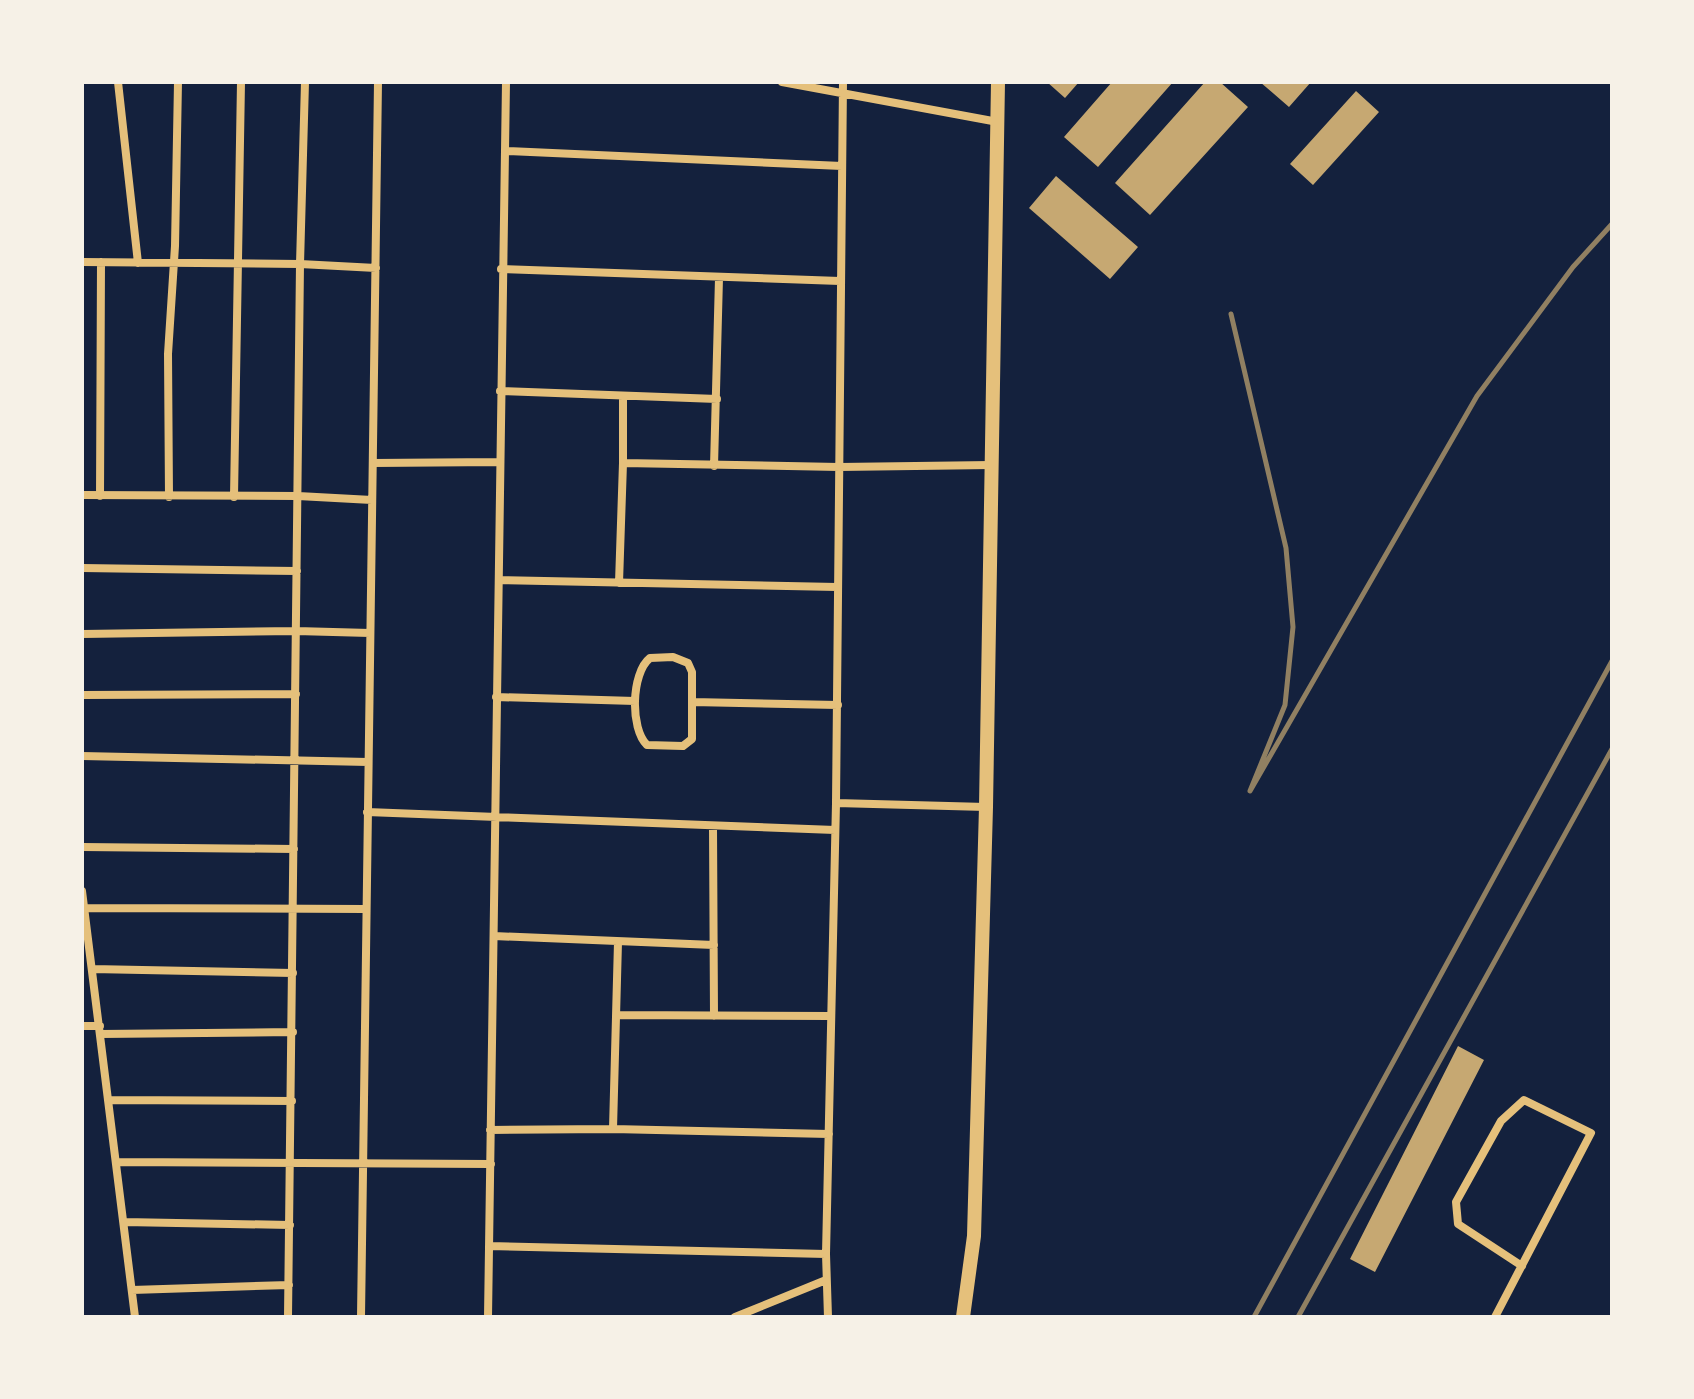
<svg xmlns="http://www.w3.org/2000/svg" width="1694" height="1399" font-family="'Sofia Sans Condensed',sans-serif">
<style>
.building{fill:#c6a872}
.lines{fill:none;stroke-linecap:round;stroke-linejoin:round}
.minor{stroke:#e5c07b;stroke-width:8}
.primary{stroke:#e5c07b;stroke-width:14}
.rail{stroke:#918062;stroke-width:5}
</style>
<rect width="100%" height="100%" fill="#14213d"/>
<!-- building -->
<path class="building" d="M1047 82H1079L1065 98Z
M1112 82H1173L1098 167 1064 137Z
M1205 82H1220L1248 107 1150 215 1115 183Z
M1260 82H1311L1289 107Z
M1356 91 1379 112 1313 185 1290 164Z
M1056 176 1138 247 1110 279 1029 208Z
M1458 1046 1484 1060 1375 1272 1350 1259Z"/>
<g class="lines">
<!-- minor -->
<path class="minor" d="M118 82 138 263
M782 82 998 122
M506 151 842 166
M82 262 300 264 376 268
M501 269 840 281
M500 391 717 399
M623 396V463
M373 463 499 462
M714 466 719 278
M82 495 298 496 372 500
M100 496 101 262
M169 497 168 354 175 246 178 82
M234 497 241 82
M82 568 297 571
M499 580 837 587
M619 583 623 463 839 467 991 465
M82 634 296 631 370 633
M673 657 688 663 692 672V739L683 746 647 745C630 729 631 673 650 658Z
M82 695 296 694
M496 697 635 701
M692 702 838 705
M82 756 368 762
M836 803 986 807
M367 812 835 830
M713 827 714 1016
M82 847 294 849
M82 891 135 1317
M84 908 365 909
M494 936 714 945
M92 969 293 973
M617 1015 831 1016
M82 1026H100
M100 1034 293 1032
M109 1100 292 1101
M613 1129 618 942
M490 1130 613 1129 829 1134
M116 1162 491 1164
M124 1222 290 1225
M489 1246 826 1254
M132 1290 289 1285
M288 1317 300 264 305 82
M361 1317 378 82
M488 1317 506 82
M735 1317 826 1280
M828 1317 826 1254 836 803 843 82
M1495 1317 1591 1133 1524 1100 1501 1121 1456 1202 1458 1224 1522 1266"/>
<!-- primary -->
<path class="primary" d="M963 1317 974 1236 986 807 998 82"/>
<!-- rail -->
<path class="rail" d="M1231 314 1286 548 1293 627 1285 705 1250 791 1477 396 1573 267 1612 224
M1254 1317 1612 661
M1298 1317 1612 749"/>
</g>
<!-- border -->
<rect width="1694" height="1399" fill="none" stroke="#f6f1e7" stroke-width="168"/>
</svg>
